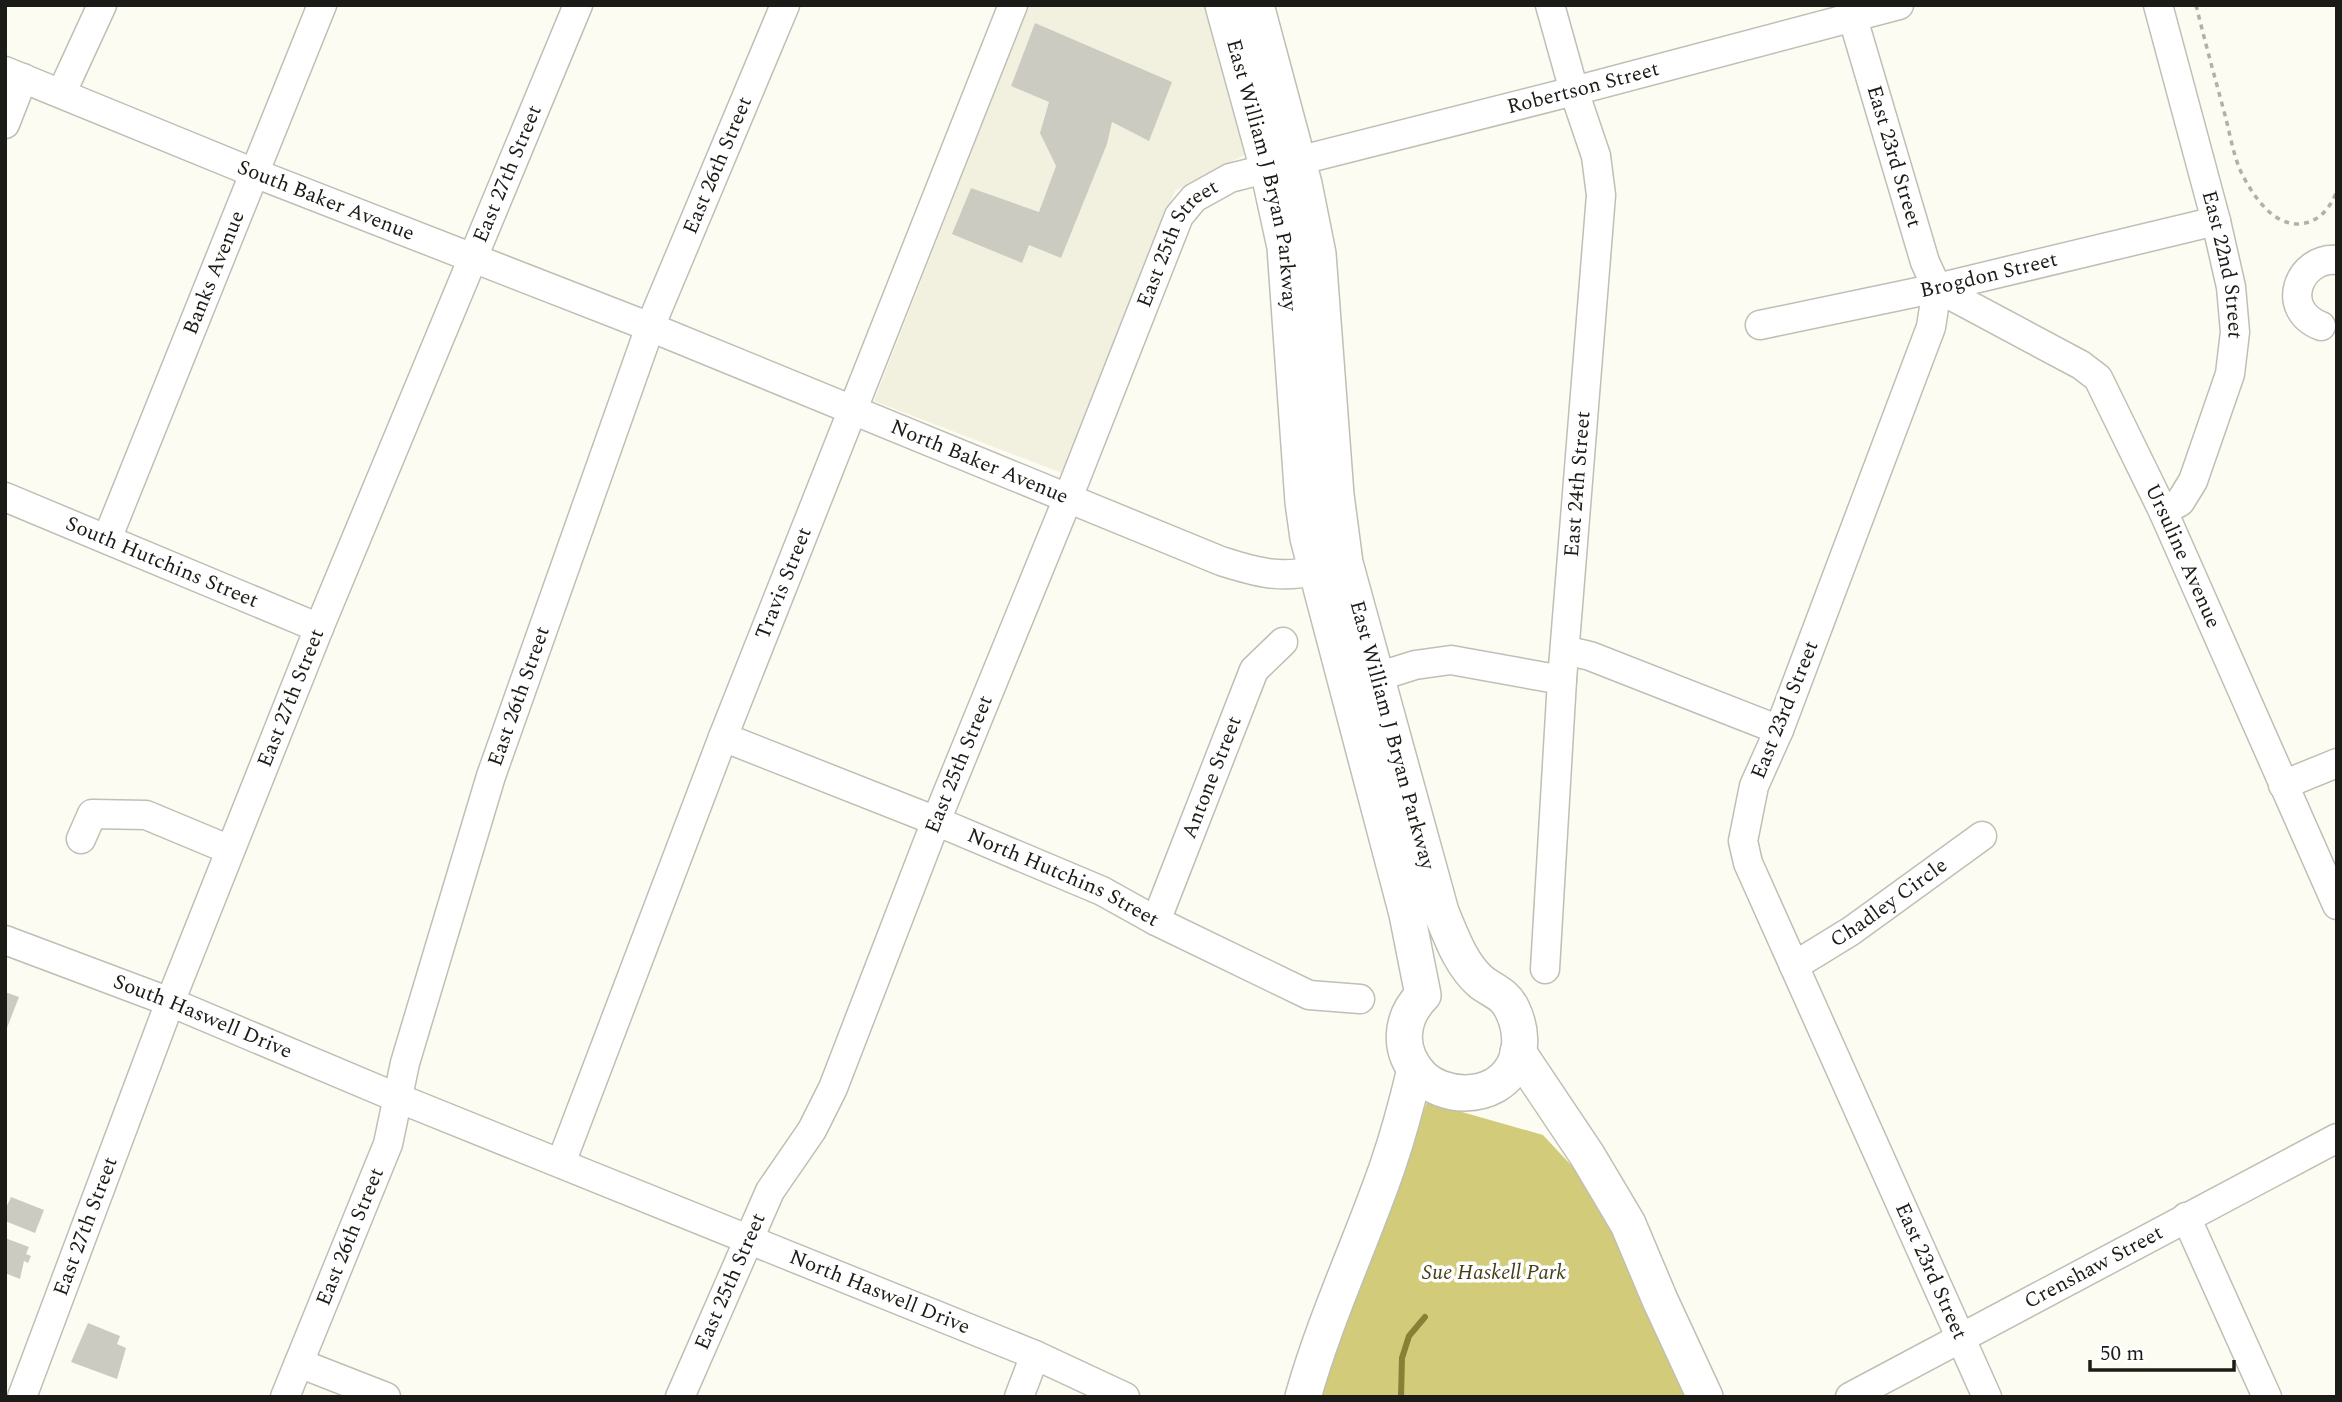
<svg xmlns="http://www.w3.org/2000/svg" width="2342" height="1402" font-family="Spectral,serif">
<style>
.built{fill:#f2f1df}
.green{fill:#d2cb7a}
.lines{fill:none;stroke-linecap:round;stroke-linejoin:round}
.stream{stroke:#888035;stroke-width:6}
.building{fill:#cbcbc1}
.minor-casing{stroke:#bfbfb5;stroke-width:31}
.major-casing{stroke:#bfbfb5;stroke-width:38}
.path{stroke:#b2b1a9;stroke-width:3.5;stroke-dasharray:5 5;stroke-linecap:butt}
.minor{stroke:#fff;stroke-width:28}
.major{stroke:#fff;stroke-width:35}
.labels{text-anchor:middle;dominant-baseline:central;stroke-width:7;stroke-linejoin:round;paint-order:stroke}
.street-label{font-size:21px;fill:#1b1b17;stroke:#fff}
.park-label{font-size:21px;font-style:italic;fill:#444015;stroke:#fff}
</style>
<rect width="100%" height="100%" fill="#fdfcf2"/>
<!-- built -->
<path class="built" d="M1027 5H1207L1248 153 1175 191 1062 473 874 401 1026 12Z"/>
<!-- green -->
<path class="green" d="M1427 1102 1543 1135 1584 1179 1616 1238 1686 1397H1320L1360 1277Z"/>
<g class="lines">
<!-- stream -->
<path class="stream" d="M1401 1397 1402 1358 1409 1336 1425 1317"/>
</g>
<!-- building -->
<path class="building" d="M1035 23 1172 82 1149 141 1112 122 1107 144 1061 258 1029 245 1022 263 952 234 971 188 1039 212 1056 166 1040 133 1049 102 1011 86Z
M5 992 19 997 5 1033Z
M11 1197 44 1210 35 1233 5 1221V1210Z
M5 1238 29 1247 26 1254 31 1256 28 1263 24 1261 20 1279 5 1273Z
M88 1323 120 1336 117 1344 126 1348 117 1379 71 1362Z"/>
<g class="lines">
<!-- minor casing -->
<g class="minor-casing">
<g id="minor">
<path id="s1" d="M1849 5 1925 262 1937 288 1931 327 1779 730 1754 786 1743 841 1748 863 1987 1397"/>
<path id="s2" d="M2158 5 2216 221 2231 287 2235 332 2230 374 2193 481 2180 502 2163 511"/>
<path id="s3" d="M5 71 252 172 650 327 1221 561C1253 571 1281 580 1315 570"/>
<path d="M62 92 102 5"/>
<path d="M5 124 23 78"/>
<path id="s4" d="M1937 288 2081 365 2098 378 2163 511 2337 905"/>
<path id="s5" d="M1760 325 1937 288 2216 221"/>
<path d="M2321 326C2279 310 2298 257 2337 260"/>
<path id="s6" d="M5 497 319 628"/>
<path id="s7" d="M107 539 322 5"/>
<path d="M1565 650 1590 656 1779 730"/>
<path d="M1377 677 1415 665 1451 660 1562 680"/>
<path id="s8" d="M723 737 936 821 1102 891 1156 921 1309 995 1360 999"/>
<path d="M2283 785 2337 763"/>
<path d="M81 839 92 814 146 815 230 850"/>
<path id="s9" d="M1156 921 1254 670 1283 642"/>
<path id="s10" d="M5 940 170 1002 398 1098 1035 1355 1125 1397"/>
<path id="s11" d="M1794 966 1851 931 1982 836"/>
<path id="s12" d="M1545 969 1562 680 1601 195 1596 156 1574 91 1550 5"/>
<path id="s13" d="M561 1163 723 737 1013 5"/>
<path d="M2186 1217 2267 1397"/>
<path d="M299 1363 386 1397"/>
<path id="s14" d="M22 1397 170 1002 319 628 578 5"/>
<path id="s15" d="M285 1397 388 1144 405 1063 491 776 650 327 785 5"/>
<path id="s16" d="M680 1397 770 1191 812 1130 833 1088 936 821 1068 498 1179 216 1194 198 1230 178 1574 91 1899 5"/>
<path d="M1019 1397 1035 1355"/>
<path id="s17" d="M1850 1397 2337 1138"/>
</g>
</g>
<!-- major casing -->
<g class="major-casing">
<g id="major">
<path id="s18" d="M1223 5 1268 169 1285 247 1303 502 1308 538 1407 914 1423 995C1400 1018 1397 1051 1421 1076 1432 1087 1449 1093 1465 1093 1512 1092 1532 1050 1512 1009 1505 994 1493 991 1481 982 1461 965 1451 936 1441 912L1345 563 1336 495 1318 254 1304 184 1256 5"/>
<path d="M1518 1052 1587 1155 1628 1224 1660 1300 1705 1397"/>
<path d="M1303 1397C1325 1319 1360 1245 1387 1168 1398 1136 1407 1103 1415 1069"/>
</g>
</g>
<!-- path -->
<path class="path" d="M2196 5C2205 42 2215 78 2225 115 2230 134 2233 154 2241 172 2252 194 2271 224 2298 224 2319 223 2330 208 2337 191"/>
<!-- minor -->
<use href="#minor" class="minor"/>
<!-- major -->
<use href="#major" class="major"/>
</g>
<g class="labels">
<!-- street labels -->
<g class="street-label">
<text stroke="none"><textPath href="#s16" startOffset="1713">Robertson Street</textPath></text>
<text stroke="none"><textPath href="#s1" startOffset="158">East 23rd Street</textPath></text>
<text stroke="none"><textPath href="#s15" startOffset="1307">East 26th Street</textPath></text>
<text stroke="none"><textPath href="#s14" startOffset="1316">East 27th Street</textPath></text>
<text stroke="none"><textPath href="#s18" startOffset="175">East William J Bryan Parkway</textPath></text>
<text stroke="none"><textPath href="#s3" startOffset="346">South Baker Avenue</textPath></text>
<text stroke="none"><textPath href="#s16" startOffset="1260">East 25th Street</textPath></text>
<text stroke="none"><textPath href="#s2" startOffset="268">East 22nd Street</textPath></text>
<text stroke="none"><textPath href="#s7" startOffset="287">Banks Avenue</textPath></text>
<text stroke="none"><textPath href="#s5" startOffset="234">Brogdon Street</textPath></text>
<text stroke="none"><textPath href="#s3" startOffset="1050">North Baker Avenue</textPath></text>
<text stroke="none"><textPath href="#s12" startOffset="486">East 24th Street</textPath></text>
<text stroke="none"><textPath href="#s4" startOffset="382">Ursuline Avenue</textPath></text>
<text stroke="none"><textPath href="#s6" startOffset="170">South Hutchins Street</textPath></text>
<text stroke="none"><textPath href="#s13" startOffset="621">Travis Street</textPath></text>
<text stroke="none"><textPath href="#s15" startOffset="740">East 26th Street</textPath></text>
<text stroke="none"><textPath href="#s14" startOffset="749">East 27th Street</textPath></text>
<text transform="translate(1785 710) rotate(-68)">East 23rd Street</text>
<text transform="translate(1392 735) rotate(75)">East William J Bryan Parkway</text>
<text stroke="none"><textPath href="#s16" startOffset="693">East 25th Street</textPath></text>
<text stroke="none"><textPath href="#s9" startOffset="154">Antone Street</textPath></text>
<text stroke="none"><textPath href="#s8" startOffset="368">North Hutchins Street</textPath></text>
<text stroke="none"><textPath href="#s11" startOffset="114">Chadley Circle</textPath></text>
<text stroke="none"><textPath href="#s10" startOffset="212">South Haswell Drive</textPath></text>
<text stroke="none"><textPath href="#s14" startOffset="182">East 27th Street</textPath></text>
<text stroke="none"><textPath href="#s15" startOffset="173">East 26th Street</textPath></text>
<text stroke="none"><textPath href="#s17" startOffset="276">Crenshaw Street</textPath></text>
<text stroke="none"><textPath href="#s1" startOffset="1354">East 23rd Street</textPath></text>
<text stroke="none"><textPath href="#s16" startOffset="126">East 25th Street</textPath></text>
<text stroke="none"><textPath href="#s10" startOffset="943">North Haswell Drive</textPath></text>
</g>
<!-- park labels -->
<g class="park-label">
<text x="1494" y="1273">Sue Haskell Park</text>
</g>
</g>
<!-- border -->
<rect width="2342" height="1402" fill="none" stroke="#1b1b17" stroke-width="14"/>
<!-- scale -->
<path d="M2090 1360v10h144v-10" fill="none" stroke="#1b1b17" stroke-width="3.5"/>
<text x="2100" y="1360" font-size="21" fill="#1b1b17" stroke="#ffffff" stroke-width="5" paint-order="stroke">50 m</text>
</svg>
